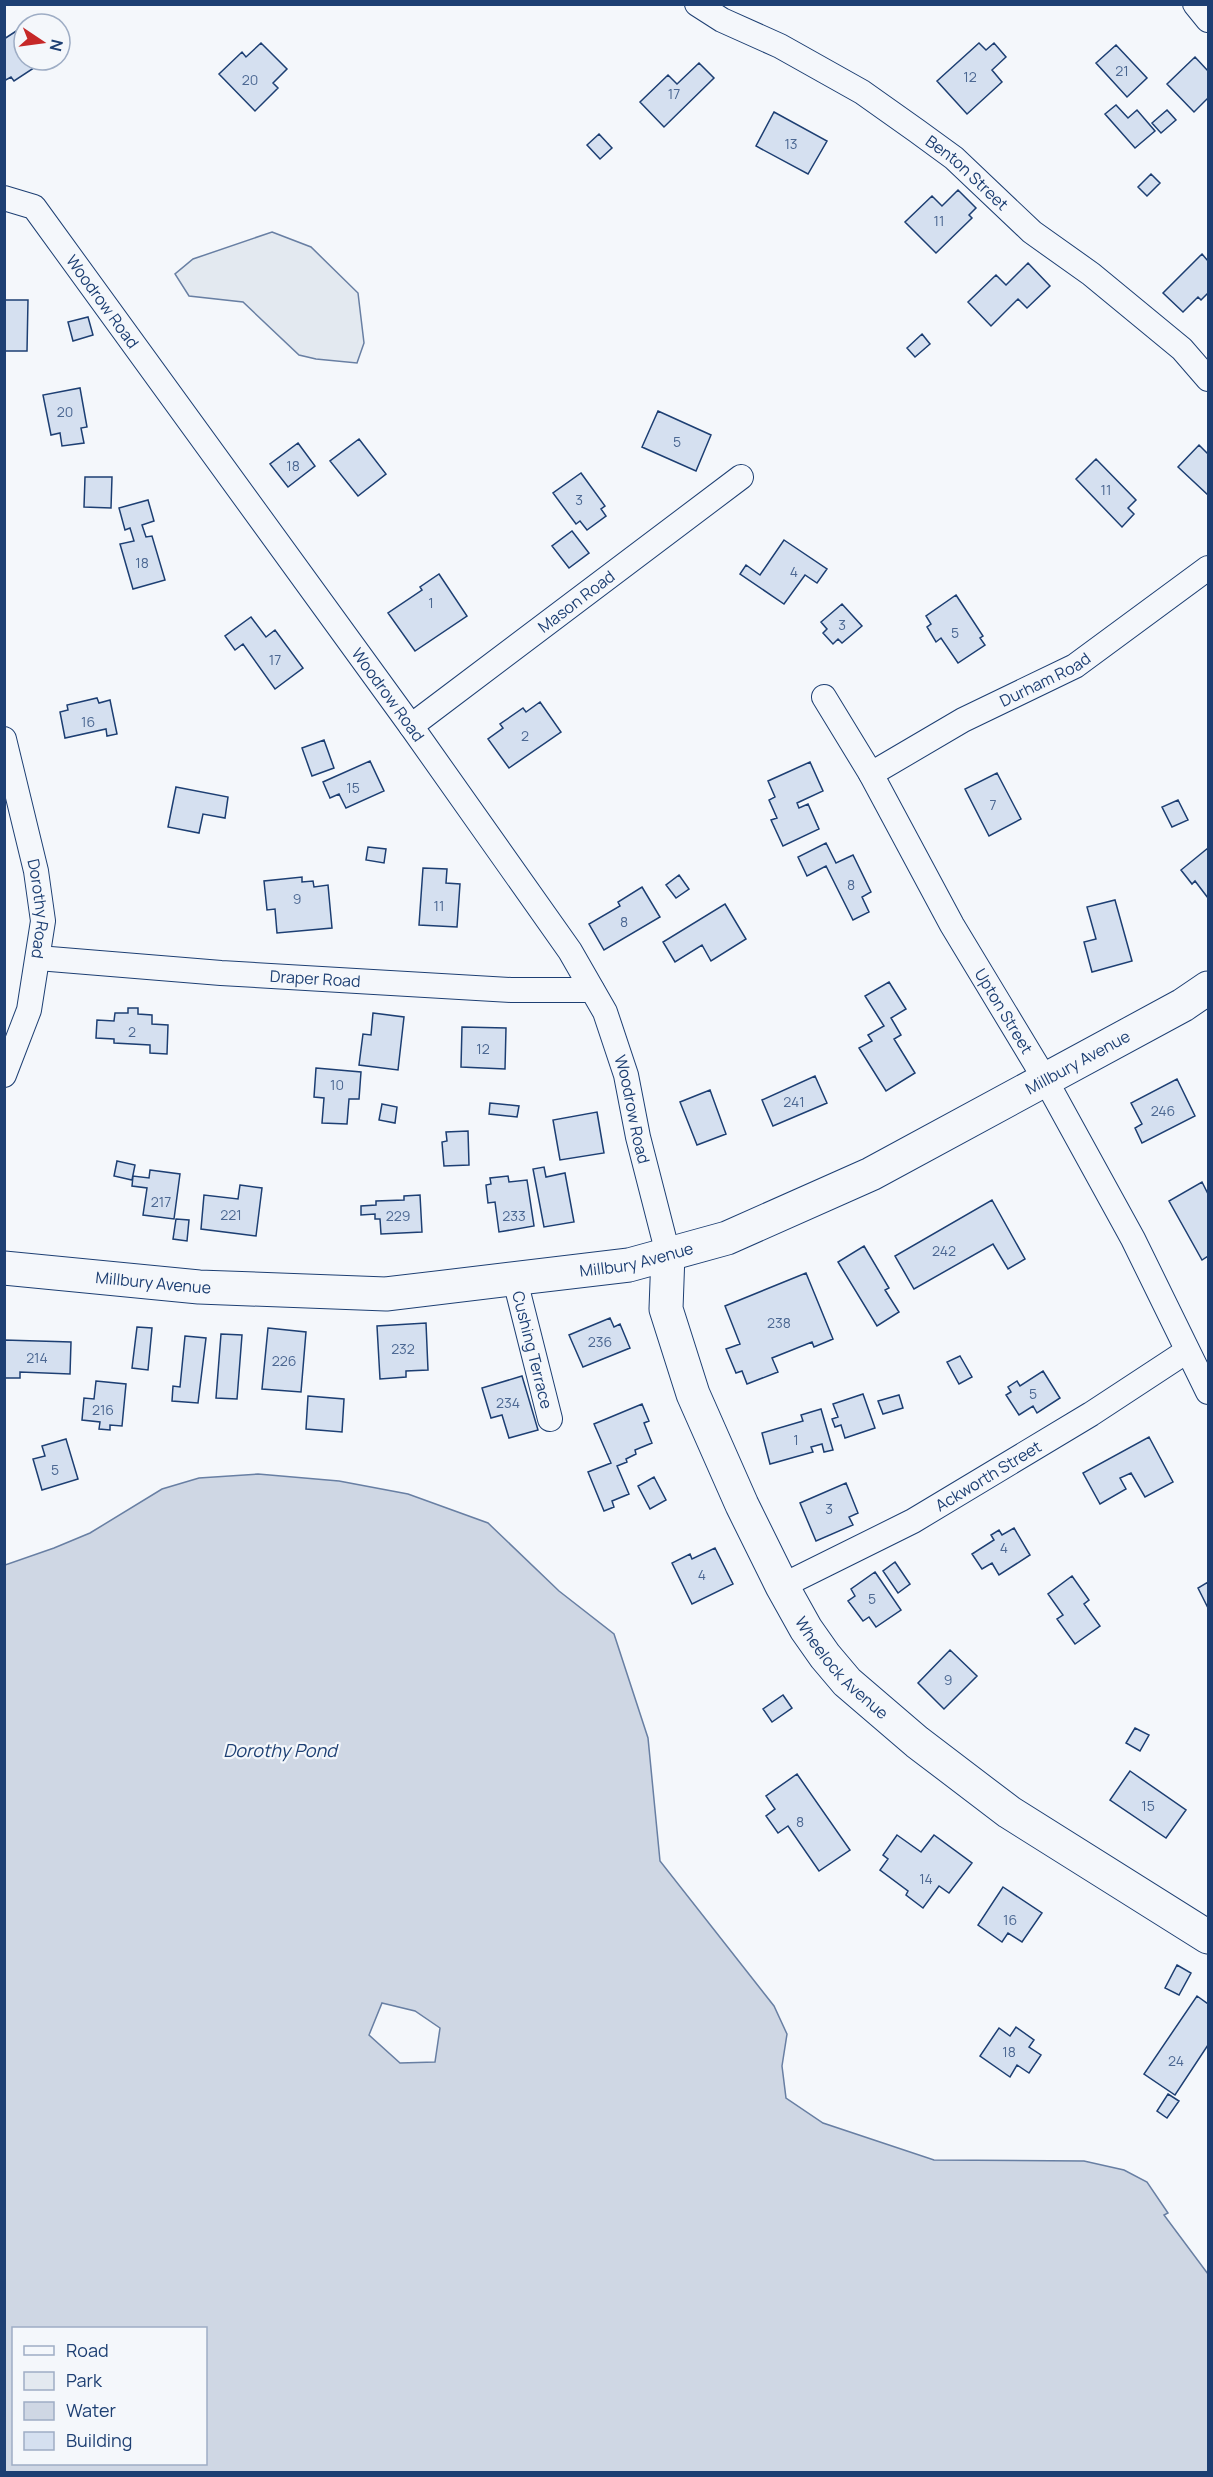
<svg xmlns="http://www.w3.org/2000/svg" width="1213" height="2477" font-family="Manrope,sans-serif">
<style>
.green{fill:#e3e9f0;stroke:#687fa3;stroke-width:1.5}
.water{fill:#cfd7e4;stroke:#687fa3;stroke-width:1.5;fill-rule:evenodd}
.building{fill:#d5e0f0;stroke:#1d3f73;stroke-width:1.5}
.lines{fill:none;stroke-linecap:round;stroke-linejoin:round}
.street-casing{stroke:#1d3f73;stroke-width:26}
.secondary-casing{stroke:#1d3f73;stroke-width:35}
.street{stroke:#f4f7fb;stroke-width:24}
.secondary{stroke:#f4f7fb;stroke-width:33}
.labels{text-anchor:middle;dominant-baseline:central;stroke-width:4.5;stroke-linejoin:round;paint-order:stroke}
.number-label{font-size:14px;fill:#4b6792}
.street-label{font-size:16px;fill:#1d3f73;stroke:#f4f7fb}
.water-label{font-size:18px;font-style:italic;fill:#1d3f73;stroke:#f4f7fb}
</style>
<rect width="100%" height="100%" fill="#f4f7fb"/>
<!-- green -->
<path class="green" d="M272 232 311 247 358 293 364 343 357 363 316 359 299 355 243 302 189 296 175 274 193 259Z"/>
<!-- water -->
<path class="water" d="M258 1474 339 1481 408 1494 488 1523 559 1591 614 1634 648 1738 660 1861 774 2006 787 2034 782 2066 786 2098 823 2123 934 2160 1084 2161 1124 2170 1147 2182 1168 2213 1164 2215 1208 2274V2472H5V1565L54 1548 90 1533 162 1489 199 1478ZM382 2003 415 2011 440 2028 435 2062 400 2063 369 2035ZM14 2328H206V2464H14Z"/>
<!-- building -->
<path class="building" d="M24 26V60H46L14 81 11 77 4 81V39Z
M261 43 287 69 273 83 278 88 255 111 219 74 242 52 246 57Z
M979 43 986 50 994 43 1006 57 992 70 1002 82 967 114 937 81Z
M1116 45 1147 78 1127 97 1096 63Z
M1195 57 1208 71V98L1194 112 1167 84Z
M699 63 714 78 664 127 640 102 668 75 677 84Z
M1116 105 1128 118 1137 110 1155 131 1135 148 1105 114Z
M1167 110 1176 120 1161 133 1152 123Z
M774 112 827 141 808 174 756 146Z
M599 134 612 148 600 159 587 145Z
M1151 174 1160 183 1147 196 1138 187Z
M958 190 976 208 969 215 972 218 936 253 905 222 932 196 942 206Z
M1202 254 1208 261V293L1201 300 1198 297 1183 312 1163 293Z
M1028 263 1050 286 1027 308 1018 299 991 326 968 302 996 275 1006 285Z
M4 300H28L27 351H4Z
M88 317 93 335 73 341 68 322Z
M922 334 930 344 915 357 907 348Z
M80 388 87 427 81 428 84 443 62 446 60 433 51 435 43 395Z
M658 411 711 435 696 471 642 447Z
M359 439 386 474 358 496 330 461Z
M298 443 315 466 288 487 270 464Z
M1199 445 1208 454V495L1178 467Z
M1096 459 1136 500 1128 508 1134 514 1122 527 1076 479Z
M581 473 605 506 601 509 606 516 587 530 580 521 576 524 553 493Z
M85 477H112L111 508 84 507Z
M148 500 154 521 142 525 146 537 152 536 165 580 133 589 120 544 134 541 130 528 125 530 119 508Z
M572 531 589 553 569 568 552 546Z
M784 540 827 569 817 583 805 575 784 604 740 574 746 565 760 575Z
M439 574 467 616 415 651 388 613 422 590 420 587Z
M956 595 983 636 980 638 985 645 958 663 941 638 936 642 927 627 931 624 926 616Z
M842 604 862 626 842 643 838 639 833 644 823 633 827 629 821 622Z
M251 617 266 637 275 630 303 668 275 689 243 644 235 650 225 636Z
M97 698 99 703 110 700 117 734 107 736 106 729 65 738 60 712 68 710 67 705Z
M540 702 561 732 509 768 488 739 503 728 500 724 523 708 526 712Z
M324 740 334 768 312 776 302 748Z
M370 761 384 791 346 808 339 794 330 798 323 782Z
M810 762 823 791 797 803 799 808 808 804 819 829 783 846 771 820 777 818 769 800 775 797 768 781Z
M997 773 1021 819 989 836 965 789Z
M176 787 228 797 225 818 203 814 199 833 168 827Z
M1178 800 1188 820 1172 827 1162 807Z
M826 843 836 863 853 855 871 892 862 897 869 912 853 920 826 866 807 876 798 857Z
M368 847 386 849 384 863 366 860Z
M1208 848V898L1195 881 1192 884 1181 870Z
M423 868 447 869 446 883 460 884 457 927 419 925Z
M679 875 689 889 676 898 666 885Z
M302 877V882L313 881 314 887 328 885 332 928 277 933 275 909 267 910 264 881Z
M642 887 660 917 604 950 589 924 620 906 618 902Z
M1115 900 1132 961 1092 972 1084 942 1096 939 1087 907Z
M725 904 746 939 711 961 702 945 675 962 663 942Z
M889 982 906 1009 891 1018 901 1035 894 1039 915 1073 886 1091 859 1048 872 1041 868 1035 884 1026 865 996Z
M128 1008H138V1014L152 1015V1024L168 1025 167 1054 150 1053V1045L114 1043V1039L96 1038 97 1020 114 1021 115 1013H128Z
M373 1013 404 1017 398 1070 359 1065 363 1034 371 1035Z
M462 1027 506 1028 505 1069 461 1067Z
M316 1068 361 1072 359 1099H349L347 1124 322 1123 324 1098 314 1097Z
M815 1076 827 1103 773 1126 762 1100Z
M1177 1079 1195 1116 1142 1143 1135 1128 1142 1124 1131 1103Z
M710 1090 726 1134 697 1145 680 1102Z
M490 1103 519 1106 517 1117 489 1114Z
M382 1104 397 1107 395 1123 379 1120Z
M597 1112 604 1153 560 1160 553 1120Z
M468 1131 469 1165 444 1166 442 1142 447 1141 446 1132Z
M117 1161 135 1165 132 1180 114 1176Z
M544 1167 546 1177 565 1173 574 1222 544 1227 533 1169Z
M150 1170 180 1174 174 1219 143 1215 147 1188 132 1186 133 1176 149 1178Z
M508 1176 509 1182 527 1180 534 1226 499 1232 495 1202 488 1203 486 1185 491 1184 490 1178Z
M1202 1182 1208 1194V1256L1202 1260 1169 1201Z
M240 1185 262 1188 256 1236 201 1229 204 1195 238 1199Z
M420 1195 422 1232 381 1234 380 1219H375V1214L361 1215V1206L376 1205V1201L404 1200V1196Z
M992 1200 1025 1259 1008 1269 993 1244 914 1289 895 1256Z
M176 1219 189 1220 187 1241 173 1239Z
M864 1246 889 1288 885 1290 899 1312 877 1326 838 1262Z
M806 1273 833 1339 814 1347 812 1342 772 1358 778 1372 747 1384 742 1371 736 1373 726 1349 740 1344 725 1306Z
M610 1318 614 1327 620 1324 630 1348 583 1367 569 1335Z
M426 1323 428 1370 406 1371V1377L380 1379 377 1326Z
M137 1327 152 1328 148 1370 132 1368Z
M268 1328 306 1332 301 1392 262 1389Z
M221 1334 242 1335 237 1399 216 1398Z
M185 1336 206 1338 198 1403 172 1401 173 1386 180 1387Z
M4 1340 71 1342 70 1374 20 1372V1378H4Z
M960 1356 972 1377 959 1384 947 1362Z
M1043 1371 1060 1398 1037 1413 1033 1406 1019 1415 1006 1395 1011 1392 1008 1387 1017 1381 1020 1386Z
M522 1376 538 1430 509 1438 502 1415 491 1418 482 1388Z
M96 1381 126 1384 122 1426 110 1425V1430L99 1429 100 1422 82 1420 84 1398 94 1399Z
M863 1394 875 1428 845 1438 841 1425 835 1427 832 1419 838 1417 833 1404Z
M899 1395 903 1408 883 1414 878 1401Z
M308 1396 344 1399 342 1432 306 1429Z
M642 1404 649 1421 644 1423 652 1443 635 1450 636 1454 626 1459 627 1462 617 1466 629 1494 612 1501 614 1507 604 1511 588 1472 611 1463 594 1424Z
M821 1409 833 1450 824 1452 822 1444 811 1447 813 1452 770 1464 762 1433 803 1421 801 1415Z
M1149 1437 1173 1482 1145 1497 1131 1473 1120 1478 1126 1489 1100 1504 1083 1473Z
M66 1439 78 1479 42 1490 33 1459 45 1456 42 1446Z
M654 1477 666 1500 650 1509 638 1486Z
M846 1483 858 1513 849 1517 853 1525 816 1541 800 1503Z
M1014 1528 1030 1555 999 1575 992 1563 982 1569 972 1554 994 1540 991 1535 999 1530 1002 1535Z
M715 1548 733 1584 692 1604 672 1563 690 1554 692 1559Z
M895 1562 910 1584 898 1593 883 1571Z
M875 1572 901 1610 876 1627 869 1617 863 1621 848 1601 855 1596 851 1589Z
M1072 1576 1089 1600 1084 1604 1100 1626 1075 1644 1057 1619 1063 1615 1048 1594Z
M1208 1582V1608L1198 1588Z
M950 1650 977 1676 944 1709 918 1683Z
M783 1695 792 1708 772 1722 763 1709Z
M1135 1728 1149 1735 1140 1751 1126 1743Z
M1130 1771 1186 1810 1166 1838 1110 1800Z
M797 1774 850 1850 819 1871 788 1826 778 1833 766 1816 775 1809 766 1796Z
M897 1835 921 1852 934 1835 972 1863 949 1893 939 1886 923 1908 906 1895 908 1891 880 1870 888 1859 883 1855Z
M1003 1887 1042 1913 1022 1942 1008 1933 1002 1942 978 1925Z
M1177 1965 1191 1973 1179 1995 1165 1988Z
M1197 1996 1208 2004V2045L1175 2095 1144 2074Z
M1016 2027 1034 2040 1029 2047 1041 2055 1029 2073 1017 2065 1010 2077 980 2056 999 2028 1010 2036Z
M1168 2094 1179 2101 1167 2118 1157 2111Z"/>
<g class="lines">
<!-- street casing -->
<g class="street-casing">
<g id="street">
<path id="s1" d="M697 4 722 20 780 46 862 92 917 131 954 158 1032 232 1091 274 1182 349 1208 379"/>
<path d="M1195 4 1208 20"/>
<path id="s2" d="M4 198 34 207 411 726 570 951 605 1012 626 1075 638 1137 668 1254"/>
<path id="s3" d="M824 697 871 774 952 925 1045 1079 1133 1239 1208 1392"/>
<path id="s4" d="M411 726 741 477"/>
<path id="s5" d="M4 739 36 871 43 921 29 1010 4 1075"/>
<path id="s6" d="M871 774 963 720 1075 666 1208 568"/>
<path id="s7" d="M38 958 221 973 511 990H592"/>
<path id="s8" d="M515 1280 550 1419"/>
<path id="s9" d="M782 1586 913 1521 1091 1414 1187 1351"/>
</g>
</g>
<!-- secondary casing -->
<g class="secondary-casing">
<g id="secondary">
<path id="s10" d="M668 1254 666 1309 693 1394 742 1505 782 1586 806 1629 825 1656 847 1682 917 1742 1009 1812 1208 1937"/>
<path id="s11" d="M4 1268 199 1287 386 1294 629 1265 727 1238 871 1174 1183 1005 1208 988"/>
</g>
</g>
<!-- street -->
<use href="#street" class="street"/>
<!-- secondary -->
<use href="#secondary" class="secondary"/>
</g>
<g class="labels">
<!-- number labels -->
<g class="number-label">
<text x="1122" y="70">21</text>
<text x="970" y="76">12</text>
<text x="250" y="79">20</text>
<text x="674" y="93">17</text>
<text x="791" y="143">13</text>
<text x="939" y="220">11</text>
<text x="65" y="411">20</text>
<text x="677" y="441">5</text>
<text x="293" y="465">18</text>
<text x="1106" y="489">11</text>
<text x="579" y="499">3</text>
<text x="142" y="562">18</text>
<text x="794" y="571">4</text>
<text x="431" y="602">1</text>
<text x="842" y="624">3</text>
<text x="955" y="632">5</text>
<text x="275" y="659">17</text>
<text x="88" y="721">16</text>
<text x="525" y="735">2</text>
<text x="353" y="787">15</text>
<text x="993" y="804">7</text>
<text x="851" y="884">8</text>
<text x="297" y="898">9</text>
<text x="439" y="905">11</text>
<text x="624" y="921">8</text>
<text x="132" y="1031">2</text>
<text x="483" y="1048">12</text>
<text x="337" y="1084">10</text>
<text x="794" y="1101">241</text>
<text x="1163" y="1110">246</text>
<text x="161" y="1201">217</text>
<text x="231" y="1214">221</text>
<text x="398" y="1215">229</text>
<text x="514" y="1215">233</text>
<text x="944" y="1250">242</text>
<text x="779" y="1322">238</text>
<text x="600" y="1341">236</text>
<text x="403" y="1348">232</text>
<text x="37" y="1357">214</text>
<text x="284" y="1360">226</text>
<text x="1033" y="1393">5</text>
<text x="508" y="1402">234</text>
<text x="103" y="1409">216</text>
<text x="796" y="1439">1</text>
<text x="55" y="1469">5</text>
<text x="829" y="1508">3</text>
<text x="1004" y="1547">4</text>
<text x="702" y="1574">4</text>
<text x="872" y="1598">5</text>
<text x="948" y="1679">9</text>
<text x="1148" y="1805">15</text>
<text x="800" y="1821">8</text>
<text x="926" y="1878">14</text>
<text x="1010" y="1919">16</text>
<text x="1009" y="2051">18</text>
<text x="1176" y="2060">24</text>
</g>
<!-- street labels -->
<g class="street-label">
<text stroke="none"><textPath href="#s1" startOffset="320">Benton Street</textPath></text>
<text stroke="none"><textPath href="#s2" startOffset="148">Woodrow Road</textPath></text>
<text stroke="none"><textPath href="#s4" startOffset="207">Mason Road</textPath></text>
<text stroke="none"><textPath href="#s6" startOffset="198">Durham Road</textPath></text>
<text stroke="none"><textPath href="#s2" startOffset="634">Woodrow Road</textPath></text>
<text stroke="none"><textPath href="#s5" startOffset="174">Dorothy Road</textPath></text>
<text stroke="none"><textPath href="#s7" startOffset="278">Draper Road</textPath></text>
<text stroke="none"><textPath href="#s3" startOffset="362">Upton Street</textPath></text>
<text stroke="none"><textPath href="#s11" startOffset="1122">Millbury Avenue</textPath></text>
<text stroke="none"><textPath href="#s2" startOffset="1120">Woodrow Road</textPath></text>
<text stroke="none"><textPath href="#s11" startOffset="636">Millbury Avenue</textPath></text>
<text stroke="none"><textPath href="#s11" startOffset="150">Millbury Avenue</textPath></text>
<text stroke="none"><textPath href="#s8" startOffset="72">Cushing Terrace</textPath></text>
<text stroke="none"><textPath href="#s9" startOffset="234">Ackworth Street</textPath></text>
<text stroke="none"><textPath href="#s10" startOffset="458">Wheelock Avenue</textPath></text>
</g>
<!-- water labels -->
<g class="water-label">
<text x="280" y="1750">Dorothy Pond</text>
</g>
</g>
<!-- border -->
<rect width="1213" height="2477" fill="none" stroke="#1d3f73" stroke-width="12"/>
<!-- legend -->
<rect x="12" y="2327" width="195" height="138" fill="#f4f7fb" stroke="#9eadc5" stroke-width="1.5"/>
<rect x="24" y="2346" width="30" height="9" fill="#f4f7fb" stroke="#9eadc5" stroke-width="1.5"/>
<text x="66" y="2357" font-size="18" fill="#1d3f73">Road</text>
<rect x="24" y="2372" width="30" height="18" fill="#e3e9f0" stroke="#9eadc5" stroke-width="1.5"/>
<text x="66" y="2387" font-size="18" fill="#1d3f73">Park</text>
<rect x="24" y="2402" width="30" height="18" fill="#cfd7e4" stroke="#9eadc5" stroke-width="1.5"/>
<text x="66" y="2417" font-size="18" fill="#1d3f73">Water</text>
<rect x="24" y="2432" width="30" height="18" fill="#d5e0f0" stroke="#9eadc5" stroke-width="1.5"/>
<text x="66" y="2447" font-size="18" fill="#1d3f73">Building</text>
<!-- north arrow -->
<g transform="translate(42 42) rotate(103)"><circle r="28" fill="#f4f7fb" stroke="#9eadc5" stroke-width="1.5"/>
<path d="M0-4.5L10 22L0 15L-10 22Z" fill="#c62828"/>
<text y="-9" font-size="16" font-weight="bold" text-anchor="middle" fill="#1d3f73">N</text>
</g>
</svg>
